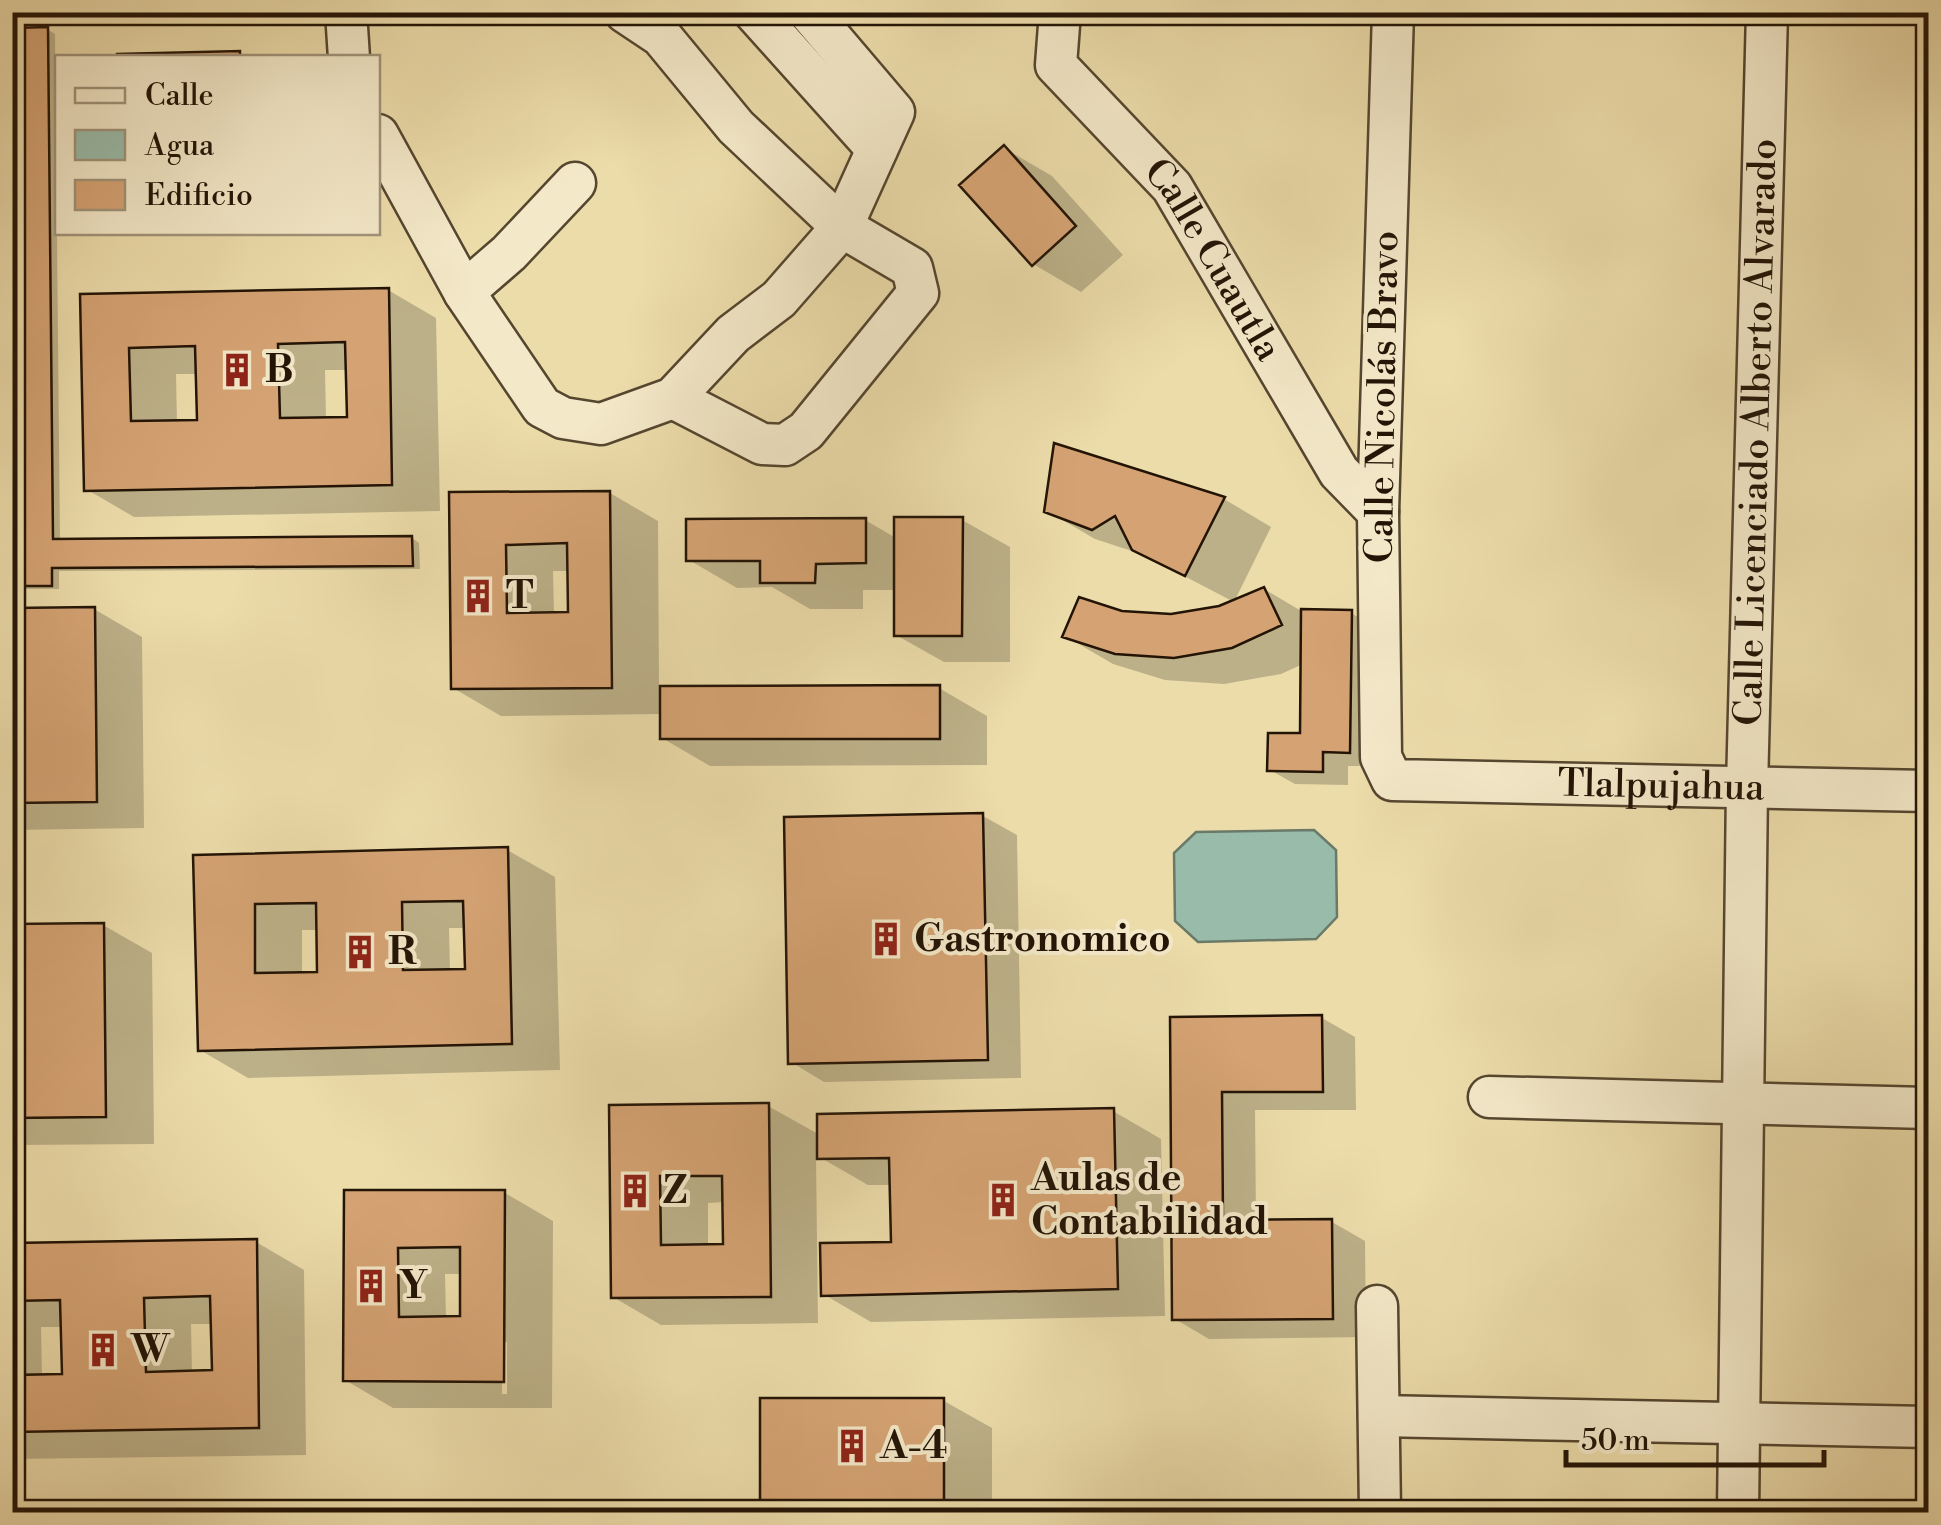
<svg xmlns="http://www.w3.org/2000/svg" width="1941" height="1525" font-family="'Libre Bodoni',serif">
<style>
.water{fill:#99bcaa;stroke:#6a7968;stroke-width:2.5}
.shadow{fill:#0003;fill-rule:evenodd}
.building{fill:#d5a373;stroke:#231406;stroke-width:2.5;fill-rule:evenodd}
.lines{fill:none;stroke-linecap:round;stroke-linejoin:round}
.minor-casing{stroke:#55462f;stroke-width:45}
.minor{stroke:#f3e8c8;stroke-width:40}
.labels{text-anchor:middle;dominant-baseline:central;stroke-width:8;stroke-linejoin:round;paint-order:stroke}
.street-label{font-size:38px;fill:#231406;stroke:#f3e8c8}
.poi-label{font-size:38px;font-weight:bold;fill:#231406;stroke:#f3e8c8;text-anchor:start}
</style>
<rect width="100%" height="100%" fill="#ecdcaa"/>
<filter id="stains"><feTurbulence type="fractalNoise" baseFrequency=".002" numOctaves="4"/><feColorMatrix values="0 0 0 0 .2 0 0 0 0 .09 0 0 0 0 .02 0 0 0 .5 -.17"/></filter>
<radialGradient id="worn" r=".72"><stop offset=".6" stop-color="#630" stop-opacity="0"/><stop offset="1" stop-color="#630" stop-opacity=".3"/></radialGradient>
<!-- water -->
<path class="water" d="M1314 830 1336 850 1337 917 1316 939 1198 942 1175 921 1174 853 1196 832Z"/>
<!-- shadow -->
<path class="shadow" d="M12 30H48L55 34 60 542 412 538 419 543 420 569 59 571V589H12Z
M1004 148 1052 176 1123 255 1081 292 1033 264Z
M388 290 436 318 440 511 134 517 86 489 82 296ZM325 370H348L349 419 326 420ZM176 374H198L200 422 177 423Z
M610 493 658 521 659 688H939L987 716V765L710 766 662 738V714L501 716 453 688 451 495ZM553 571H570L571 614 554 615Z
M1224 499 1271 527 1234 602 1144 555 1095 539 1047 511Z
M865 520 896 538 962 520 1010 547V662H944L896 635V590H863V609H810L772 587 737 588 689 560Z
M1264 589 1303 612 1351 613 1377 628 1375 766H1348V785L1295 784 1270 770 1303 736V664L1281 674 1224 684 1165 680 1113 664 1065 636 1121 613 1171 617 1220 608Z
M94 609 142 637 144 828 12 830V610Z
M983 816 1017 835 1021 1078 824 1082 791 1062Z
M507 850 555 877 560 1070 248 1078 200 1050 196 857ZM449 928H466L467 971 450 972ZM302 930H319L320 974H302Z
M103 925 152 953 154 1144 12 1145V926Z
M1322 1018 1355 1037 1356 1110H1255L1256 1222H1332L1365 1241 1366 1337 1209 1339 1175 1319 1173 1019Z
M768 1106 820 1135 1113 1111 1161 1139 1165 1316 871 1322 823 1294 893 1244 892 1185H868L816 1155 818 1323 661 1325 613 1297 612 1107ZM725 1202V1247H708V1203Z
M346 1192 505 1193 553 1221 552 1408H393L345 1380ZM445 1274H463V1318H446ZM502 1342H507V1394H502Z
M256 1242 304 1270 306 1455 12 1459V1245ZM191 1324H213L215 1373H192ZM41 1327H64L65 1376 42 1377Z
M762 1400 944 1401 992 1428V1512H762Z"/>
<!-- building -->
<path class="building" d="M48 27 53 539 412 536 413 566 52 568V586H12V28Z
M240 51V58H117V54Z
M1004 145 1076 226 1032 266 959 185Z
M389 288 392 485 84 491 80 294ZM345 342 347 417 280 418 278 344ZM195 346 197 420 131 421 129 348Z
M1054 443 1225 497 1185 576 1132 550 1115 516 1092 530 1044 512Z
M610 491 612 688 451 689 449 492ZM567 543 568 612 507 613 506 545Z
M894 517H963L962 636H894Z
M866 518V563L816 564 815 583H760V561H686V519Z
M1264 587 1282 625 1232 648 1174 658 1115 654 1062 637 1079 597 1122 611 1171 614 1219 606Z
M95 607 97 802 12 803V608Z
M1301 609 1352 610 1350 753 1323 752V772L1267 771 1268 733H1300Z
M940 685V739H660V686Z
M983 813 988 1060 788 1064 784 817Z
M508 847 512 1044 198 1051 193 855ZM463 901 465 969 403 970 402 902ZM316 903 317 972 255 973V904Z
M104 923 106 1117 12 1118V924Z
M1322 1015 1323 1092H1222L1223 1220 1332 1219 1333 1319 1172 1320 1170 1017Z
M769 1103 771 1297 611 1298 609 1105ZM660 1176H722L723 1244 661 1245Z
M1114 1108 1118 1289 821 1296 820 1243 891 1242 889 1158 817 1159V1114Z
M344 1190H505L504 1382 343 1381ZM460 1247V1316L399 1317 398 1248Z
M257 1239 259 1428 12 1432V1375L62 1374 60 1300 12 1301V1243ZM210 1296 212 1370 146 1372 144 1298Z
M760 1398H944V1512H760Z"/>
<g class="lines">
<!-- minor casing -->
<g class="minor-casing">
<g id="minor">
<path d="M346 12 349 58"/>
<path d="M625 12 661 36 736 127 842 227 912 268 918 293 806 431 785 445 762 444 673 398"/>
<path d="M754 12 877 149"/>
<path id="s1" d="M1060 12 1056 65 1172 187 1339 472 1378 512"/>
<path id="s2" d="M1393 12 1378 512 1381 757 1392 780 1928 791"/>
<path d="M378 135 464 292 542 407 563 418 601 424 673 398 733 334 779 299 842 227 894 112 809 12"/>
<path d="M464 292 509 253 575 183"/>
<path d="M1489 1097 1928 1108"/>
<path d="M1377 1306 1380 1512"/>
<path d="M1379 1416 1928 1427"/>
<path id="s3" d="M1738 1512 1747 787 1767 12"/>
</g>
</g>
<!-- minor -->
<use href="#minor" class="minor"/>
</g>
<!-- icons -->
<defs>
<g id="building-bare" transform="scale(2.7)"><path d="M-4-6H4V6H1V3H-1V6H-4ZM-2.5-4.3h1.7v1.8h-1.7ZM.8-4.3h1.7v1.8H.8ZM-2.5-1h1.7V.8h-1.7ZM.8-1h1.7V.8H.8Z" fill="#8f2418" stroke="#f3e8c8" stroke-width="2.5" paint-order="stroke"/></g>
</defs>
<g fill-rule="evenodd">
<use href="#building-bare" x="237" y="370"/>
<use href="#building-bare" x="478" y="596"/>
<use href="#building-bare" x="886" y="939"/>
<use href="#building-bare" x="360" y="952"/>
<use href="#building-bare" x="635" y="1191"/>
<use href="#building-bare" x="1003" y="1200"/>
<use href="#building-bare" x="371" y="1286"/>
<use href="#building-bare" x="103" y="1350"/>
<use href="#building-bare" x="852" y="1446"/>
</g>
<g class="labels">
<!-- street labels -->
<g class="street-label">
<text stroke="none"><textPath href="#s1" startOffset="305">Calle Cuautla</textPath></text>
<text transform="translate(1383 397) rotate(-89)">Calle Nicolás Bravo</text>
<text stroke="none"><textPath href="#s3" startOffset="1080">Calle Licenciado Alberto Alvarado</textPath></text>
<text stroke="none"><textPath href="#s2" startOffset="1040">Tlalpujahua</textPath></text>
</g>
<!-- poi labels -->
<g class="poi-label">
<text x="265" y="370">B</text>
<text x="506" y="596">T</text>
<text x="914" y="939">Gastronomico</text>
<text x="388" y="952">R</text>
<text x="1031" y="1178">Aulas de<tspan x="1031" dy="44">Contabilidad</tspan></text>
<text x="663" y="1191">Z</text>
<text x="399" y="1286">Y</text>
<text x="131" y="1350">W</text>
<text x="880" y="1446">A-4</text>
</g>
</g>
<!-- margin -->
<rect width="1941" height="1525" fill="none" stroke="#ecdcaa" stroke-width="50"/>
<rect x="15" y="15" width="1911" height="1495" fill="none" stroke="#231406" stroke-width="5"/>
<rect x="25" y="25" width="1891" height="1475" fill="none" stroke="#231406" stroke-width="2.5"/>
<!-- legend -->
<rect x="55" y="55" width="325" height="180" fill="#f3e8c8" stroke="#a0937a" stroke-width="2.5"/>
<rect x="75" y="88" width="50" height="15" fill="#f3e8c8" stroke="#a0937a" stroke-width="2.5"/>
<text x="145" y="105" font-size="30" fill="#231406">Calle</text>
<rect x="75" y="130" width="50" height="30" fill="#99bcaa" stroke="#a0937a" stroke-width="2.5"/>
<text x="145" y="155" font-size="30" fill="#231406">Agua</text>
<rect x="75" y="180" width="50" height="30" fill="#d5a373" stroke="#a0937a" stroke-width="2.5"/>
<text x="145" y="205" font-size="30" fill="#231406">Edificio</text>
<!-- scale -->
<path d="M1566 1450v15h258v-15" fill="none" stroke="#231406" stroke-width="5"/>
<text x="1581" y="1450" font-size="30" fill="#231406" stroke="#f3e8c8" stroke-width="8" paint-order="stroke">50 m</text>
<rect width="100%" height="100%" filter="url(#stains)"/>
<rect width="100%" height="100%" fill="url(#worn)"/>
</svg>
